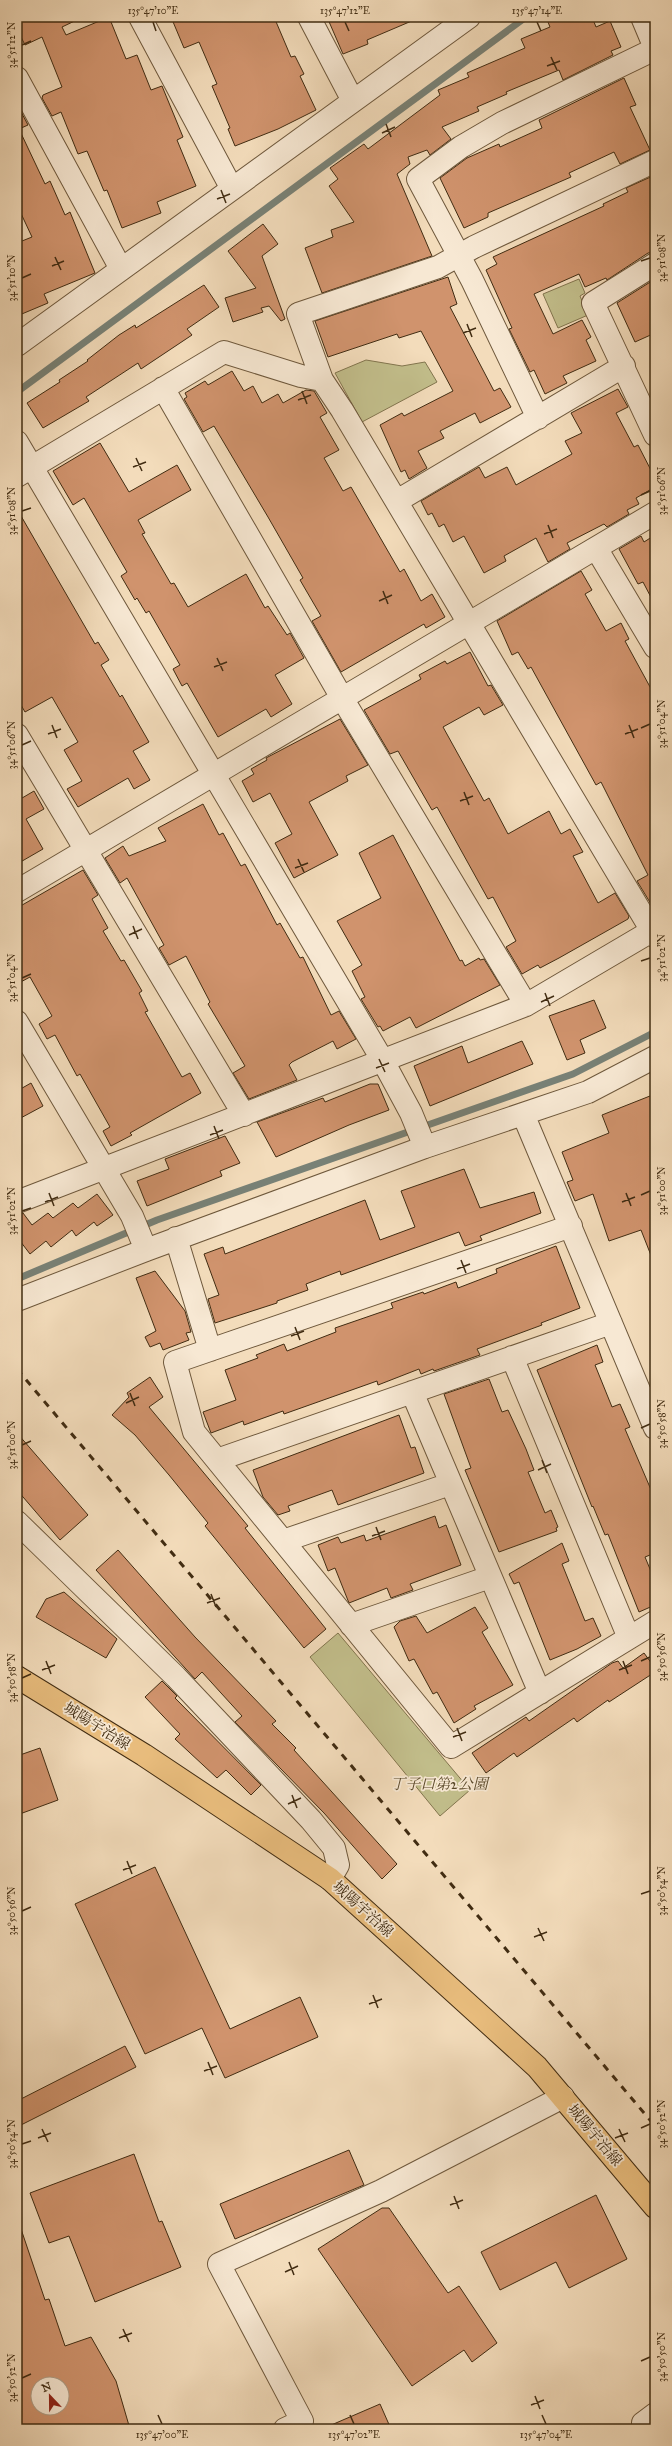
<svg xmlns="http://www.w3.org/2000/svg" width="672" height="2446" font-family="'IM FELL Great Primer','Noto Serif JP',serif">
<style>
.green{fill:#c2be8b;stroke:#82754e}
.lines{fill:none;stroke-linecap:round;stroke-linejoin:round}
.stream{stroke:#788176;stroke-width:7}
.building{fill:#d0936d;stroke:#412c12;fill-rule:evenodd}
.street-casing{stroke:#6e583c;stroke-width:24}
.primary-casing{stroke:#412c12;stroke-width:24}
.street{stroke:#f7e8d3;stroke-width:22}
.primary{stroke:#eabe7e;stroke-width:22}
.rail{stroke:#412c12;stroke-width:3;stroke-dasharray:7 7;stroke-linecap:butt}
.ticks{fill:none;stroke:#412c12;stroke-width:1.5}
.labels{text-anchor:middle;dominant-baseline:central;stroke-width:3.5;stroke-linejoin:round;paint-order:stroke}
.street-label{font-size:15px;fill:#412c12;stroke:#f7e8d3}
.park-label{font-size:15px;font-style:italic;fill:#5b492a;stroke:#f7e8d3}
.neatline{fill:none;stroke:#412c12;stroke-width:1.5}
.ticks-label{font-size:10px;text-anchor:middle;fill:#412c12}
</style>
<rect width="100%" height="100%" fill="#f3dcbb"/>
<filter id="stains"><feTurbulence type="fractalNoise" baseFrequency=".005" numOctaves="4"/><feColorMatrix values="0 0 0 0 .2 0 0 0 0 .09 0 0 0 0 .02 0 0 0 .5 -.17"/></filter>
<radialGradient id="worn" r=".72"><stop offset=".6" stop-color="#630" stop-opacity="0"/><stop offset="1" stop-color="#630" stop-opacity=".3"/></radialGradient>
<!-- green -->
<path class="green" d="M579 279 585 293 580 296 588 315 558 328 543 294Z
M366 360 402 366 425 362 437 382 362 422 335 373Z
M338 1633 470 1790 440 1816 310 1657Z"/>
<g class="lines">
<!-- stream -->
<path class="stream" d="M17 392 526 17
M17 1279 157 1220 573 1074 655 1032"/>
</g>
<!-- building -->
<path class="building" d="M24 17H83L62 27 66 35 109 17 126 59 137 55 151 90 162 86 183 137 177 140 196 186 157 202 161 213 122 228 107 190 104 191 87 151 78 154 61 112 52 116 42 98 43 95 62 87 42 37 25 45 17 29V20Z
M171 17H274L291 57 295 56 304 74 300 76 316 110 278 129 235 146 228 129 230 128 212 86 217 84 199 42 184 48Z
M327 17H421L367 40 368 44 343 54Z
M546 17H592L596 27 610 21 621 47 611 51 613 55 563 80 559 70 506 92 507 94 477 107 479 111 442 127 451 139 430 155 427 150 408 157 410 164 397 174 432 256 322 293 305 248 333 237 331 230 354 222 329 186 338 179 330 168 364 144 368 149 440 95 438 90 469 77 467 73 525 48 521 39 550 27Z
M624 78 636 105 630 107 650 150 620 164 614 152 569 173 571 177 488 213V217L464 228 440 178 467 158 499 144 500 147 542 128 539 120Z
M19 108 28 125 19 129 45 184 50 181 65 215 70 212 95 273 44 294 48 303 17 316V243L32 237 17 205V109Z
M655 175V252L648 253 607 280 606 278 585 287 579 274 534 294 553 334 582 320 591 337 586 340 596 361 563 376 567 383 545 394 534 370 530 372 509 329 512 328 486 270 497 264 493 257 604 206 603 204 628 192 626 188Z
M263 224 278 244 262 256 285 319 281 321 269 306 261 308 263 312 233 322 225 298 256 288 228 251Z
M448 277 457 304 450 307 494 391 500 388 511 407 480 423 475 413 440 431 444 438 418 451 427 468 409 479 405 470 401 472 380 425 402 413 404 416 453 391 421 331 399 338 397 334 328 357 315 321Z
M655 279V333L635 342 617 303Z
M204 285 219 307 187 329 192 335 141 369 138 363 86 397 89 401 43 428 27 403 60 382 59 380 88 361 87 360 119 335 135 325 136 328Z
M232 371 244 391 253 386 262 403 278 394 283 403 306 390 314 391 327 413 320 417 339 450 324 458 343 491 351 487 400 572 404 569 421 601 432 594 445 617 426 628 424 624 341 672 312 621 321 616 300 580 303 578 268 517 214 426 203 432 184 399 187 397 185 393 205 381 208 385Z
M618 389 628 407 616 413 634 447 638 445 655 478V487L636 498 639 504 627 510 629 514 607 527 604 524 567 543 570 549 548 562 536 538 504 556 506 561 484 573 464 536 453 542 444 524 439 527 432 513 428 515 421 501 479 467 485 478 507 467 516 485 572 454 565 441 582 433 571 413Z
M100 443 129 492 177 465 191 490 138 520 145 533 142 534 171 584 174 583 188 607 246 574 265 608 268 606 287 635 290 633 304 658 275 675 292 704 271 717 266 709 218 737 187 683 182 686 173 669 180 665 149 611 146 613 137 598 135 600 121 576 127 572 84 498 73 505 53 471Z
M17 509 95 644 98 642 109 660 101 665 120 697 122 695 149 742 133 751 150 780 134 789 128 778 78 807 67 789 82 781 64 750 78 742 52 697 25 712 17 698Z
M655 535V605L643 582 638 584 619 549 641 536 644 542Z
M581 571 592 590 585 594 606 631 621 623 629 639 625 641 655 696V902L651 904 637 881 648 875 601 782 596 785 531 667 528 669 518 652 512 655 497 621Z
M470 652 488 686 491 685 503 705 484 715 479 707 443 727 484 801 489 798 508 834 549 811 561 834 570 829 583 852 573 856 598 903 615 893 629 916 628 919 559 958 540 968 538 965 522 974 506 947 516 941 493 897 488 899 437 807 432 810 398 751 390 754 364 710 421 679 419 675 445 661 447 664Z
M340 719 368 765 346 776 348 781 309 802 338 855 294 878 275 843 292 834 270 793 253 802 242 781 254 774 251 769 267 760 266 758Z
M34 791 44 809 26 819 43 849 17 864V801Z
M203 804 219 835 223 833 241 866 245 864 277 925 280 923 300 958 303 957 331 1015 339 1011 356 1039 337 1049 333 1041 292 1062 289 1065 297 1080 249 1099 233 1073 245 1066 208 1004 210 1002 186 956 169 965 159 948 164 945 127 878 120 883 105 858 123 846 129 856 166 841 158 828Z
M393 835 460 961 462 960 465 966 479 958 480 960 484 959 500 985 416 1028 410 1017 383 1031 380 1026 378 1027 361 999 365 997 352 971 362 965 337 921 381 898 359 853Z
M83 870 98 895 92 899 108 928 103 931 121 961 124 960 142 991 139 993 148 1011 145 1012 182 1077 190 1073 201 1093 130 1133 132 1135 111 1146 103 1131 110 1127 80 1074 77 1076 55 1035 47 1039 39 1024 52 1016 30 977 17 984V908Z
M594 1000 606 1028 580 1040 585 1053 567 1060 549 1016Z
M522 1041 533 1064 430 1106 414 1066 462 1046 468 1063Z
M31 1083 43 1106 17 1120V1091Z
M370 1084H378L389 1110 349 1125 276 1157 257 1122 323 1098 325 1102Z
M655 1094V1262L654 1263 641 1230 609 1241 593 1194 575 1201 567 1182 573 1180 562 1152 609 1133 602 1115Z
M225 1136 240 1163 220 1171 222 1176 147 1206 137 1181 169 1169 165 1159Z
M464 1169 480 1208 534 1192 541 1213 480 1236 482 1240 465 1246 459 1232 341 1275 340 1271 306 1284 308 1290 277 1301V1303L215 1323 208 1299 219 1295 204 1254 223 1247 225 1254 365 1200 380 1240 415 1227 401 1191Z
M97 1194 113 1215 97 1226 94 1222 76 1236 72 1230 51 1247 46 1241 30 1254 17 1237V1214L23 1213 32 1225 48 1213 53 1218 73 1203 78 1208Z
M556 1246 580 1308 541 1323 542 1325 477 1349 480 1355 434 1371 433 1369 421 1374 419 1369 378 1385 377 1381 284 1414 283 1411 244 1425 243 1421 211 1433 203 1412 236 1400 225 1370 258 1358 256 1355 284 1344 287 1351 336 1332 335 1328 393 1308 391 1303 423 1292 424 1294 456 1282 458 1288 497 1273 496 1269Z
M155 1271 185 1311 191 1332 186 1333 189 1340 163 1350 160 1343 150 1347 145 1337 156 1331 136 1278Z
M597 1345 603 1362 595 1365 612 1407 620 1404 630 1427 625 1429 655 1499V1553L645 1557 655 1581V1605L639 1612 608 1534 605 1535 593 1506 592 1507 537 1370Z
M150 1377 163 1397 149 1407 248 1526 245 1528 326 1629 304 1648 205 1526 208 1523 169 1475 135 1435 112 1415 129 1397 127 1393Z
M489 1379 502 1412 508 1410 526 1449 534 1470 528 1472 545 1513 551 1510 558 1527 556 1528 557 1531 499 1552 465 1470 471 1468 444 1394Z
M399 1415 411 1448 415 1447 424 1473 338 1505 332 1490 288 1506 290 1511 278 1515 263 1497 253 1470Z
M17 1433 88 1515 60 1540 17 1490Z
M435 1516 439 1528 446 1525 461 1565 410 1584 413 1590 391 1598 387 1588 349 1603 335 1568 328 1571 318 1545 338 1537 341 1543 364 1535 366 1541Z
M562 1543 569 1561 562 1564 585 1621 593 1618 601 1636 577 1649 550 1660 519 1582 514 1584 509 1574Z
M118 1550 195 1637 276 1721 272 1724 296 1748 294 1750 397 1864 382 1879 324 1813 235 1722 242 1716 221 1693 202 1672 195 1679 96 1570Z
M64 1592 117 1639 106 1658 36 1617 46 1599Z
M475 1607 488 1628 482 1632 513 1685 474 1706 476 1709 454 1723 437 1692 433 1694 414 1659 409 1661 394 1627 400 1621 416 1616 427 1633Z
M644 1653 655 1668V1672L609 1702 608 1700 577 1722 574 1718 517 1757 514 1753 486 1773 472 1753 526 1717 529 1721 612 1663 618 1661 623 1668Z
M162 1681 177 1696 175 1698 261 1785 251 1795 226 1770 217 1778 175 1739 180 1734 145 1697Z
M40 1748 58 1800 17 1815V1756Z
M155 1867 230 2029 300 1997 318 2037 225 2078 202 2028 145 2054 75 1904Z
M125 2046 136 2067 17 2127V2101Z
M349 2150 364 2185 235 2239 220 2204Z
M134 2154 159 2222 162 2221 181 2267 95 2302 69 2236 49 2243 30 2193Z
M596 2195 627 2259 569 2288 556 2262 500 2290 481 2252Z
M382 2208H389L448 2293 459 2286 497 2343 472 2362 464 2350 412 2386 318 2249Z
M20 2226 45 2300 49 2299 65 2346 91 2337 116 2381 130 2429H17V2227ZM38 2384H62V2408H38Z
M380 2404 391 2429H322Z"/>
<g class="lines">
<!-- street casing -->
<g class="street-casing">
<path id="street" d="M140 17 232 189
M309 17 353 101
M642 17 655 48
M17 78 121 269
M655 264 593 303 655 435
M17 345 469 17
M322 380 298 314 438 267 474 247 655 161
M163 388 342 698 526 1005
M538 418 472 280 418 179 461 147 502 123 655 49
M17 442 383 1061 411 1113 425 1147
M17 476 224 352 301 376 322 380 342 410 655 936
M397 501 624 366
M596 548 655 647
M17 735 244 1115
M17 891 655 513
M17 1022 132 1216 146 1250
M523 1114 655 1428
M17 1202 526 1005 655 929
M571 1226 175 1362 194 1432 451 1747 655 1622
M176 1238 210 1350
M17 1300 146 1250 425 1147 588 1092 655 1057
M512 1357 629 1638
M412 1392 540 1693
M217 1460 611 1323
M17 1522 176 1677 311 1820 334 1848 338 1865 330 1879
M283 1541 450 1484
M351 1625 490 1577
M285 2429 302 2421 219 2264 381 2191 563 2097
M648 2429 643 2423 655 2414"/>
</g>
<!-- primary casing -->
<g class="primary-casing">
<path id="primary" d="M17 1677 144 1755 330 1879 537 2067 655 2207"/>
</g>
<!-- street -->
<use href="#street" class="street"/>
<!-- primary -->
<use href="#primary" class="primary"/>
<!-- rail -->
<path class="rail" d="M17 1369 655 2126"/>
</g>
<!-- ticks -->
<path class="ticks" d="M153 22 156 31M345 22 349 31M537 22 541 31M22 45 31 41M551 57 557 70M547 66 560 61M386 124 391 137M382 133 395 127M221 190 226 203M217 199 230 194M55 257 61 270M641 261 650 258M52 266 64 261M22 278 31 274M467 324 472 337M463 333 476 328M302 391 307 404M298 400 311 395M136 458 142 471M133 467 146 462M641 495 650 491M22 511 31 508M548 525 553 538M544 534 557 529M383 591 388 604M379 601 392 595M217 658 223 671M214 667 227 662M52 725 57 738M629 725 634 738M641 728 650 724M48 734 61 729M625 734 638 729M22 745 31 741M464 792 469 805M460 801 473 796M298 859 304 872M295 868 308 863M133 926 138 939M129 935 142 929M641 961 650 958M22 978 31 974M545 993 550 1006M541 1002 554 996M379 1059 385 1072M376 1068 389 1063M214 1126 219 1139M210 1135 223 1130M49 1193 54 1206M626 1193 631 1206M641 1195 650 1191M45 1202 58 1197M622 1202 635 1197M22 1211 31 1208M461 1260 466 1273M457 1269 470 1264M295 1327 300 1340M291 1336 304 1331M130 1393 135 1406M126 1403 139 1397M641 1428 650 1424M22 1445 31 1441M542 1460 547 1473M538 1470 551 1464M376 1527 381 1540M372 1536 385 1531M211 1594 216 1607M207 1603 220 1598M46 1661 51 1674M623 1661 628 1674M641 1661 650 1657M42 1670 55 1665M619 1670 632 1665M22 1678 31 1674M457 1728 462 1741M453 1737 466 1732M292 1795 297 1808M288 1804 301 1798M127 1861 132 1874M123 1870 136 1865M641 1894 650 1891M22 1911 31 1907M538 1928 544 1941M534 1937 547 1932M373 1995 378 2008M369 2004 382 1999M208 2062 213 2075M204 2071 217 2066M641 2128 650 2124M42 2129 48 2142M619 2129 625 2142M38 2138 51 2133M615 2138 628 2133M22 2144 31 2141M454 2196 459 2209M450 2205 463 2200M289 2262 294 2275M285 2272 298 2266M123 2329 129 2342M119 2338 132 2333M641 2361 650 2357M22 2378 31 2374M535 2396 540 2409M531 2405 544 2400M158 2415 162 2424M350 2415 354 2424M542 2415 546 2424"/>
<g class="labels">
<!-- street labels -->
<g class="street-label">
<text transform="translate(97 1726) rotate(32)">城陽宇治線</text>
<text transform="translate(363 1909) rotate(42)">城陽宇治線</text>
<text transform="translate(595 2135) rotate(50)">城陽宇治線</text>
</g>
<!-- park labels -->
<g class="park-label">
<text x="439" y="1784">丁子口第2公園</text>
</g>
</g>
<!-- margin -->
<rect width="672" height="2446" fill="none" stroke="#f3dcbb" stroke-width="44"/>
<!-- north arrow -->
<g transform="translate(50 2396) rotate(338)"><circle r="19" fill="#f7e8d3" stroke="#ae9d86"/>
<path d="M0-3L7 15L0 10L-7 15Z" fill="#8f2418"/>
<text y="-6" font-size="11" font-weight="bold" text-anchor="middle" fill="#412c12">N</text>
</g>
<rect x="22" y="22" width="628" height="2402" class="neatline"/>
<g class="ticks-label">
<text x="153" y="14">135°47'10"E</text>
<text x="345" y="14">135°47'12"E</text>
<text x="537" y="14">135°47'14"E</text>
<text transform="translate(11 45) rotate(-90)" y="4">34°51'12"N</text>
<text transform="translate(661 258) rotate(-90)" y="4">34°51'08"N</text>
<text transform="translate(11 278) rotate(-90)" y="4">34°51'10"N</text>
<text transform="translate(661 491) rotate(-90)" y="4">34°51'06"N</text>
<text transform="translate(11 511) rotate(-90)" y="4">34°51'08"N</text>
<text transform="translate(661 724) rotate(-90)" y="4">34°51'04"N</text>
<text transform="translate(11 745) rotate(-90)" y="4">34°51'06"N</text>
<text transform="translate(661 958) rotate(-90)" y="4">34°51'02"N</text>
<text transform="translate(11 978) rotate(-90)" y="4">34°51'04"N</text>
<text transform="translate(661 1191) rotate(-90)" y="4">34°51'00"N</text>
<text transform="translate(11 1211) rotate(-90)" y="4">34°51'02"N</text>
<text transform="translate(661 1424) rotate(-90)" y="4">34°50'58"N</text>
<text transform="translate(11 1445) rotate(-90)" y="4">34°51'00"N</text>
<text transform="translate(661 1657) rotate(-90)" y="4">34°50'56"N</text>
<text transform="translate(11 1678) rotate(-90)" y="4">34°50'58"N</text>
<text transform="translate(661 1891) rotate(-90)" y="4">34°50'54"N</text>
<text transform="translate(11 1911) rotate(-90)" y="4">34°50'56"N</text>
<text transform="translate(661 2124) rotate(-90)" y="4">34°50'52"N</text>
<text transform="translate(11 2144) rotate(-90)" y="4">34°50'54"N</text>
<text transform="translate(661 2357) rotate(-90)" y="4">34°50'50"N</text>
<text transform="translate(11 2378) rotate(-90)" y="4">34°50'52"N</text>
<text x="162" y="2438">135°47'00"E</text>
<text x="354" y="2438">135°47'02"E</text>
<text x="546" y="2438">135°47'04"E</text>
</g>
<rect width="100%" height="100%" filter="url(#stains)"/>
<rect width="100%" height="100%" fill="url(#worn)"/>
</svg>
